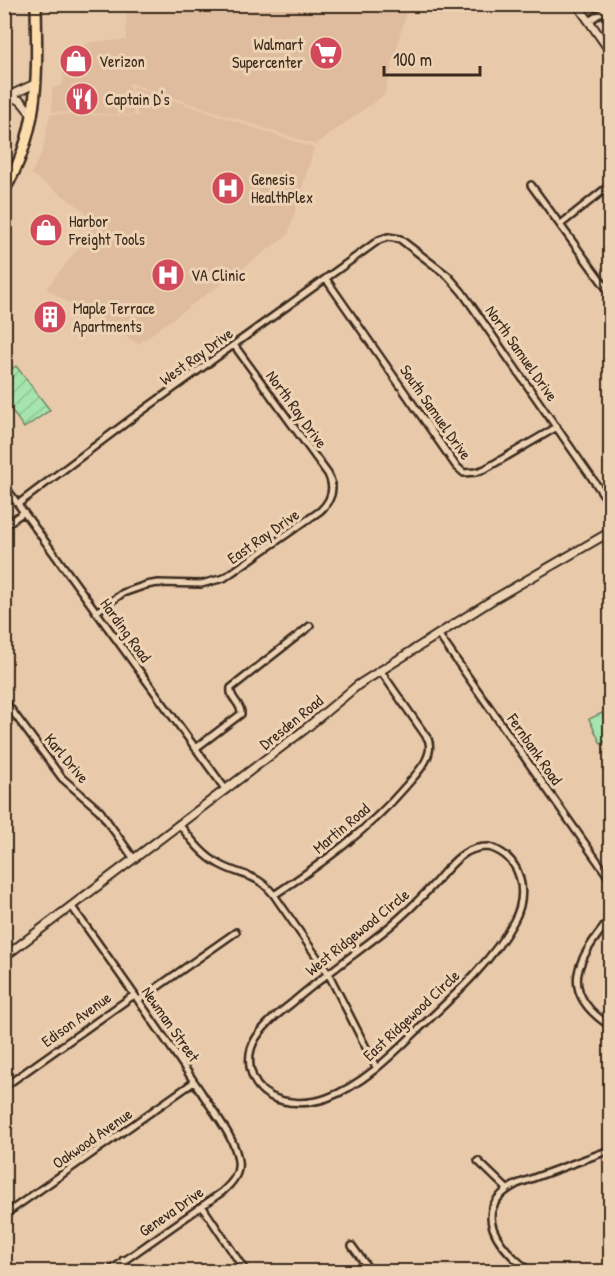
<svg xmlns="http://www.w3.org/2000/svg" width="615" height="1276" font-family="'Patrick Hand',sans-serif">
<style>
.built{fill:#debc9d}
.park{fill:#a5e4ad;stroke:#708766;stroke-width:1.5}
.garden{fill:url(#garden-furrows);stroke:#708766;stroke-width:1.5}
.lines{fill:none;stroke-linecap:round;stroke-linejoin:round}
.minor-casing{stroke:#3b2a1e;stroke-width:10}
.tertiary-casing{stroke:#3b2a1e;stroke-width:11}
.primary-casing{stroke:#3b2a1e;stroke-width:14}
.minor{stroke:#edd3b4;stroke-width:5}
.tertiary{stroke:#edd3b4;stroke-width:7}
.primary{stroke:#fddcac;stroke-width:9}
.labels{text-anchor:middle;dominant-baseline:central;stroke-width:6;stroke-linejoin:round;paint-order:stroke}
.poi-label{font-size:16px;fill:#3b2a1e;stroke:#edd3b4;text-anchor:start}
.street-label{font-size:16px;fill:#3b2a1e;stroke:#edd3b4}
</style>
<defs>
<pattern id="garden-furrows" width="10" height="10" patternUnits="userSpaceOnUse" patternTransform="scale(1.5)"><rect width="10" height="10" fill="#a5e4ad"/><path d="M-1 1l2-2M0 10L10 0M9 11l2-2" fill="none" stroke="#8fc494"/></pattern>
</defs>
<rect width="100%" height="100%" fill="#e8caab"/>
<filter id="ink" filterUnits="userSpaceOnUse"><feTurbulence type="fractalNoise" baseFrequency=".0167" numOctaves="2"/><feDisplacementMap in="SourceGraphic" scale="12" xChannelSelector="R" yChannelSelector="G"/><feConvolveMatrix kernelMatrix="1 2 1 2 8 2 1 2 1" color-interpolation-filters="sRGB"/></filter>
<g filter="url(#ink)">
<!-- built -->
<path class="built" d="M127 5V4L408 5 384 95 315 145 129 83 134 115 52 112V88L63 85V55L92 42 126 40Z
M132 86 314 148 288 235 138 344 46 289 92 231 85 211 31 174 43 150 50 114 138 116Z"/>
<!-- park -->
<path class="park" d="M602 713 610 730V739L601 744 589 719Z"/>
<!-- garden -->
<path class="garden" d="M16 366 50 410 24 428 5 401V374Z"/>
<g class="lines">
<!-- minor casing -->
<g class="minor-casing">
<path id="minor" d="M589 21 610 7
M531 185 610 293
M561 224 610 185
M326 279 456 466 464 473 476 472 485 469 557 427
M4 485 226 790
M18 504 131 419 379 240 388 237 400 239 448 276 462 292 610 504
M4 526 24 512
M96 612 123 593 146 585 158 583 201 584 224 578 320 511C331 501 336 489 328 474L234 345
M438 634 610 879
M4 700 62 778 100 811 134 859
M196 748 241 714C242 703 229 699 231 688L310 626
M179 824C191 839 202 855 219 864 242 877 256 872 274 895 323 863 368 830 406 786 417 773 435 756 428 739L380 670
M489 847C522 857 529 893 514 921 493 960 456 994 424 1024 396 1051 365 1084 327 1098 310 1104 287 1105 270 1096 249 1085 244 1057 256 1038 265 1024 279 1013 292 1003 323 976 357 953 389 927 405 914 420 899 435 883 444 873 454 859 467 852 474 848 481 847 489 847Z
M274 895 328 973 376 1067
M72 907C116 968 159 1029 201 1092 213 1111 236 1139 238 1161 240 1174 232 1183 222 1192L108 1272
M610 919C577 960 557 991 610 1026
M139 1000 236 932
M4 1087 134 995
M478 1161 507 1189
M202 1206 246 1272
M4 1215 194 1082
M352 1246 371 1272
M123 1260 131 1272
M531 1272C499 1248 467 1210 517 1184L610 1150"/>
</g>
<!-- tertiary casing -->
<g class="tertiary-casing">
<path id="tertiary" d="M577 4 610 51
M9 96 21 101 33 116
M4 98 37 83
M4 957 304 730 358 685 494 599 610 532"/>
</g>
<!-- primary casing -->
<g class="primary-casing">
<path id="primary" d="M4 191C41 128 37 74 36 4"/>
</g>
<!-- minor -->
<use href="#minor" class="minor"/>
<!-- tertiary -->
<use href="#tertiary" class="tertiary"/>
<!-- primary -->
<use href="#primary" class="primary"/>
</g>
</g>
<!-- icons -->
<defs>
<g id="supermarket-disc" transform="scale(1.725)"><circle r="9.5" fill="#d1495b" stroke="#edd3b4"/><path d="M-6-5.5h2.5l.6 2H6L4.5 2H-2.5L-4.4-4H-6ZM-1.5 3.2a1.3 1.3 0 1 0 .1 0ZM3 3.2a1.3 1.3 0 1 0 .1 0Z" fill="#fff"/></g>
<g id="shop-disc" transform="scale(1.725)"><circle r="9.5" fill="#d1495b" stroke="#edd3b4"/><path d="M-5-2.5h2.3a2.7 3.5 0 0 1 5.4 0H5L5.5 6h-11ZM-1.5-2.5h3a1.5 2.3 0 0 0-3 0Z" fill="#fff"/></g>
<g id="restaurant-disc" transform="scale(1.725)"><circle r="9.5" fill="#d1495b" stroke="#edd3b4"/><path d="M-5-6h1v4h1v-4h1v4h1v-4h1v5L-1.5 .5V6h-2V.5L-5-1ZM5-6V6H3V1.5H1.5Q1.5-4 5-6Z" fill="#fff"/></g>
<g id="hospital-disc" transform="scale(1.725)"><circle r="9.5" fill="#d1495b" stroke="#edd3b4"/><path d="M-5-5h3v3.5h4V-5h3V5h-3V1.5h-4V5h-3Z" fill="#fff"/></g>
<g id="building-disc" transform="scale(1.725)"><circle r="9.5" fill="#d1495b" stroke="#edd3b4"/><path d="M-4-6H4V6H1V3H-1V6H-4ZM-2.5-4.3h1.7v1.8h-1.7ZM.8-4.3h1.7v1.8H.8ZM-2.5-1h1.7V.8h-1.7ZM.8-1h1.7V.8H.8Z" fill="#fff"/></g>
</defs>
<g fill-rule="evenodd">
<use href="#supermarket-disc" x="326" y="53"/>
<use href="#shop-disc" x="76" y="61"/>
<use href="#restaurant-disc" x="82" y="99"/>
<use href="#hospital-disc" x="228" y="188"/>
<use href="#shop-disc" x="46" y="230"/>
<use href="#hospital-disc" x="168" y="275"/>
<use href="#building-disc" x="50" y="317"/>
</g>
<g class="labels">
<!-- poi labels -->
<g class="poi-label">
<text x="303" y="44" text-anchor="end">Walmart<tspan x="303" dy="18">Supercenter</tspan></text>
<text x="99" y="61">Verizon</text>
<text x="105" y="99">Captain D's</text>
<text x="251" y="179">Genesis<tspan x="251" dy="18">HealthPlex</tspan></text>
<text x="69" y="221">Harbor<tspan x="69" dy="18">Freight Tools</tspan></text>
<text x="191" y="275">VA Clinic</text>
<text x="73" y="308">Maple Terrace<tspan x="73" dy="18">Apartments</tspan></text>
</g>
<!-- street labels -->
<g class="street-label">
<text transform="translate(522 353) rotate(55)">North Samuel Drive</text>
<text transform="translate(196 356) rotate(-36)">West Ray Drive</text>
<text transform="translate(297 409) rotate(54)">North Ray Drive</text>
<text transform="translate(436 412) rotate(55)">South Samuel Drive</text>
<text transform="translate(263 536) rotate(-35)">East Ray Drive</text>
<text transform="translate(126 630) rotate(54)">Harding Road</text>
<text transform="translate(291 722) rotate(-39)">Dresden Road</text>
<text transform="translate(535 749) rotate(55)">Fernbank Road</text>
<text transform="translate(67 758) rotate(50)">Karl Drive</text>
<text transform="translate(341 828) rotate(-40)">Martin Road</text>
<text transform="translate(357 932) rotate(-39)">West Ridgewood Circle</text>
<text transform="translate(411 1015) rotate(-43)">East Ridgewood Circle</text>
<text transform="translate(76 1019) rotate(-36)">Edison Avenue</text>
<text transform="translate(171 1024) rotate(55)">Newman Street</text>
<text transform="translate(92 1138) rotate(-35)">Oakwood Avenue</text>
<text transform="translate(171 1211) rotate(-35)">Geneva Drive</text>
</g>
</g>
<!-- margin -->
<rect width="615" height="1276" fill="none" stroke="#edd3b4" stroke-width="24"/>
<rect x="12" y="12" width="591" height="1252" fill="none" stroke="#3b2a1e" stroke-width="2" filter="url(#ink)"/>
<!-- scale -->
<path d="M384 66v9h96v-9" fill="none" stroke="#3b2a1e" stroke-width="3"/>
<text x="393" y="66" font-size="18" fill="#3b2a1e" stroke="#edd3b4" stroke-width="4.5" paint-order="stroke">100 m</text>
</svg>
